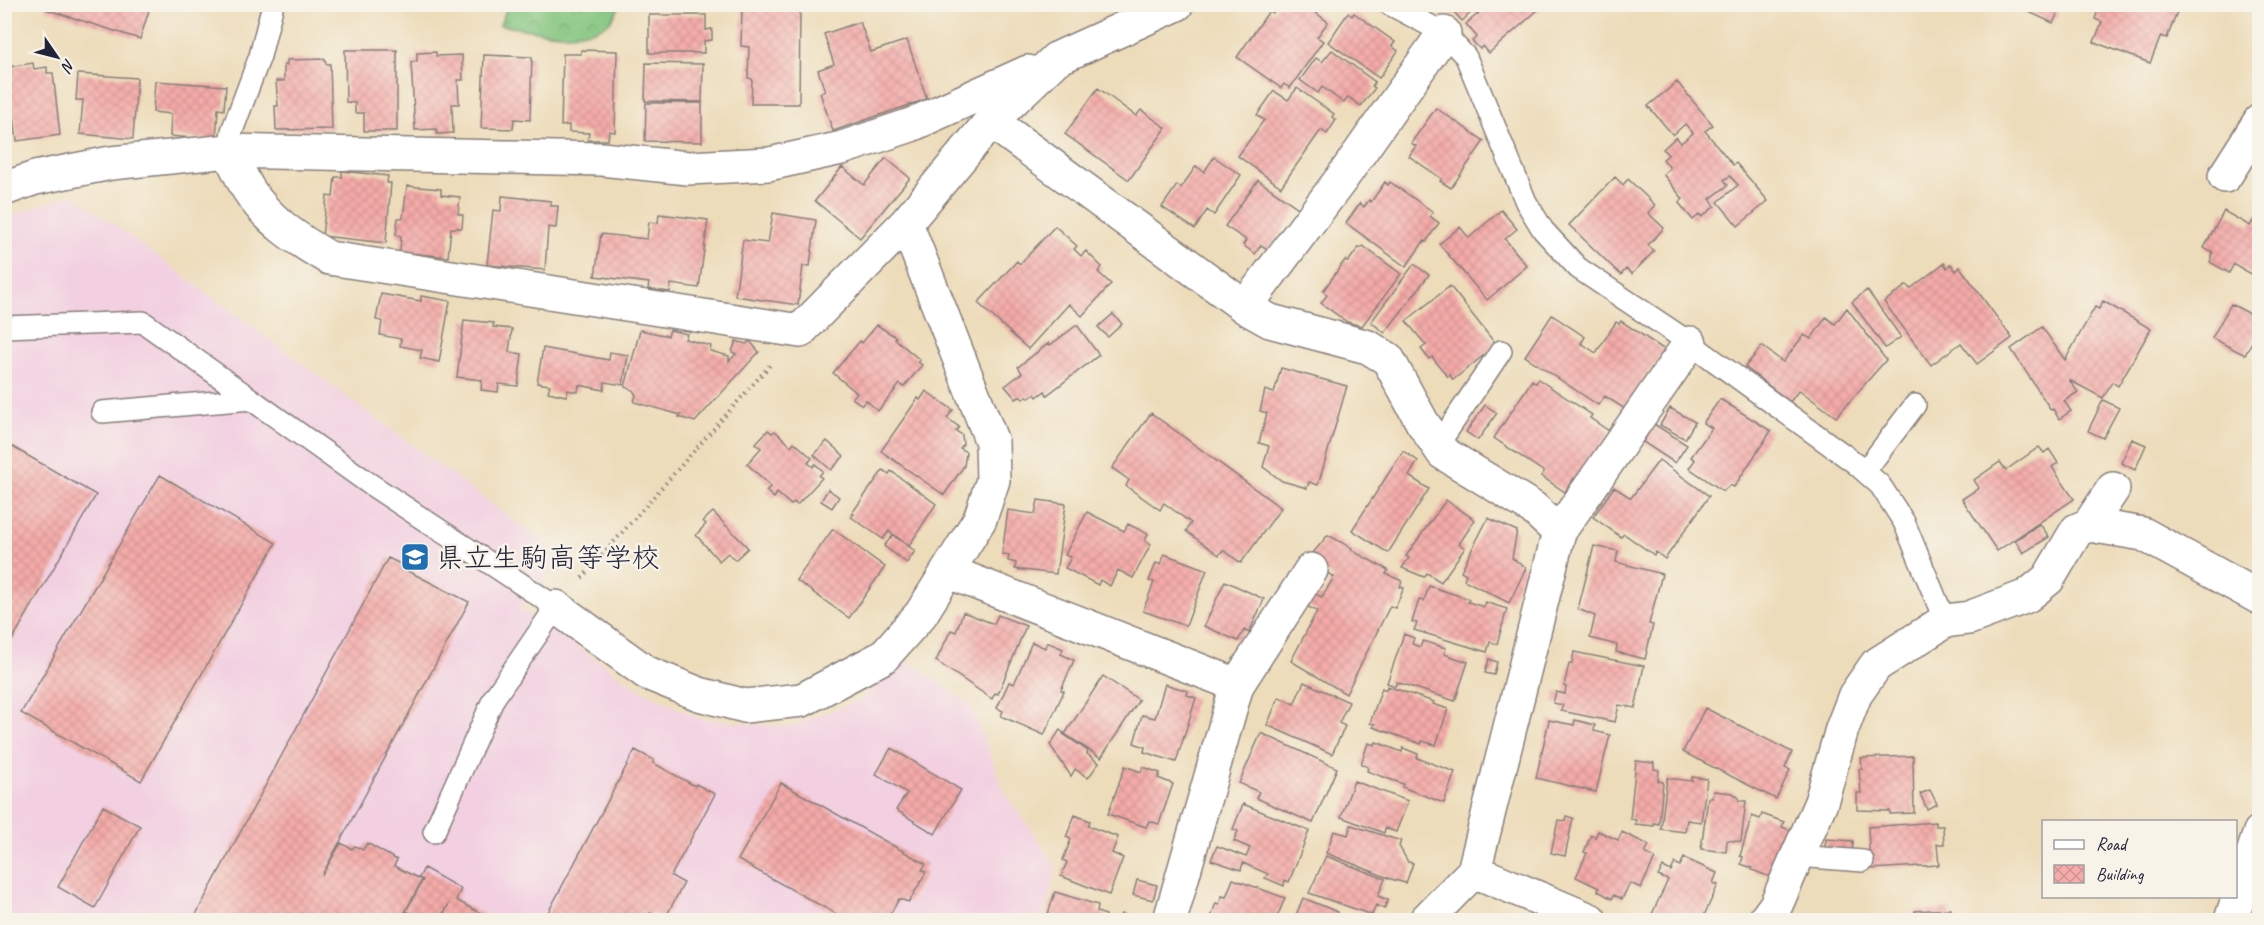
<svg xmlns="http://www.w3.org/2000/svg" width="2264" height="925" font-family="Caveat,'Klee One',sans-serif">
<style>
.built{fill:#f2cfe1;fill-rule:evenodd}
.park{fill:url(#park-crowns);stroke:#52745c;stroke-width:1.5}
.building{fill:url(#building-cross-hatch)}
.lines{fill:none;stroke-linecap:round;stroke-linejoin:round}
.lane-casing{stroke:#887f7a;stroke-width:24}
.street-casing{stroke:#887f7a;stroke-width:36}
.path{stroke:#887f7a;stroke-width:4;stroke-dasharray:1.5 4.5;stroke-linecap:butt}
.lane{stroke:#fff;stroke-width:21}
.street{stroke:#fff;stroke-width:33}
.labels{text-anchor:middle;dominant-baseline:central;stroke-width:5;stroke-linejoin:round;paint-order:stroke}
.poi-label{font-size:28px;fill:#22223b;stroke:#f7f3e8;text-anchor:start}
</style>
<defs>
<pattern id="park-crowns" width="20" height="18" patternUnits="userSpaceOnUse" patternTransform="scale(1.5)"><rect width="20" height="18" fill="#83c57e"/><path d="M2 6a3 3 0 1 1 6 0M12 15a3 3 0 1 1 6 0" fill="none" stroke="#6ba068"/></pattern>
<pattern id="building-cross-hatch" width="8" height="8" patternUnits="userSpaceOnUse" patternTransform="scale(1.5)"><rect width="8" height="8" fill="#f4aba9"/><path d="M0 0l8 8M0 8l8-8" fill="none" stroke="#d19392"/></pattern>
</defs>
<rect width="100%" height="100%" fill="#f7f3e8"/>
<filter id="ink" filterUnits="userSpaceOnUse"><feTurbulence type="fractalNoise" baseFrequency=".0167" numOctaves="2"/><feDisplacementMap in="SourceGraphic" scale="12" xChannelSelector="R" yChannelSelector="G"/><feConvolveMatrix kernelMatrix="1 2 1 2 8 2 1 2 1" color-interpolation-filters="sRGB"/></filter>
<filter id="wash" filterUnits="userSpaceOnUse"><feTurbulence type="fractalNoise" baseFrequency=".008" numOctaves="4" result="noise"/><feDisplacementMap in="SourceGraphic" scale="24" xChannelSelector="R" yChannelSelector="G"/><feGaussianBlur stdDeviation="1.35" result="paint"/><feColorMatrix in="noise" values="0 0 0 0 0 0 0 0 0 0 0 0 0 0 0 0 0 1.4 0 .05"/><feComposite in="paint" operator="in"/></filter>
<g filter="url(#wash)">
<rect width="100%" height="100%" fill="#eddcba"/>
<!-- built -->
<path class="built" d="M73 194 562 556 520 608 639 689 700 719 789 727 858 701 906 660 971 705 1005 793 1056 866 1046 912 1026 920H887L899 899 910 902 926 873 922 870 925 864 738 860 847 920H647L650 913 664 920 684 883 671 876 715 794 696 784 695 786 653 763 654 760 635 751 544 920H493L453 899 439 920 453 898 456 899 461 889 424 868 419 877 423 880 406 911 423 920H421L405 912 421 880 394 866 397 860 367 843 363 850 355 846 352 849 341 843 301 914 313 920H297L469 602 406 570V567L389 558 193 920H5V654L96 495 5 442V218ZM161 475 276 543 140 781 21 713ZM891 748 935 834 897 811 907 793 876 774ZM103 806 140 826 95 908 58 887Z"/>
<!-- park -->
<path class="park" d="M508 5V4L620 5C617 11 613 20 607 24 578 43 532 30 500 25Z"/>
<g id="blocks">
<!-- building -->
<path class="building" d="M47 4H151L140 39 45 9Z
M1279 4H1304L1328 22 1317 37 1323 41 1290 88 1284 84 1281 88 1237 57 1269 11 1273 13Z
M1443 4H1480L1462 21 1452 10 1450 13Z
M1489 4H1533L1538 10 1489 53 1483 46 1480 49 1472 41 1477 37 1466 24Z
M2019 4H2062L2053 23 2018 7Z
M2100 4H2180L2167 38 2161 36 2150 63 2094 42 2102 22 2095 19Z
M742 9 800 10 799 104H751L752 79 748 78 749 47 741 46Z
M1348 13 1352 16 1354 13 1395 42 1392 46 1398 51 1379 78 1328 42Z
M649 15H706V30L712 29V40L704 41V53H649Z
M860 22 871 52 907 40 927 99 833 131 820 93 825 91 818 70 834 64 824 34Z
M345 50H397V131H364V113H355V103L346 102Z
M581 50 617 51 615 132 609 131 608 140H588L589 133 569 132V125L561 126 563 54H581Z
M1332 50 1375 82 1372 86 1375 88 1361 106 1348 97 1344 103 1322 87 1318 93 1300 80 1316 58 1322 62Z
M436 52V56L462 55 463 80H458L459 104H452L453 133 437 134V129L415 130 411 62 417 61V53Z
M484 55 532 57 530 120 514 119 513 129 481 128Z
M325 59 326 64H330L332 129 276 130 275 106H278L276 81H284V65H287V60Z
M33 63 34 69 47 67V73H53L60 135 17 141 8 67Z
M646 63 703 64 702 102 645 101Z
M78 74 137 78 133 139 80 134 83 100H76Z
M155 81 226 86 224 110 218 109 216 140 170 136 171 114 153 112Z
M1677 82 1713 125 1705 131 1733 165 1736 163 1768 201 1738 226 1718 202 1738 185 1730 176 1724 180 1728 185 1710 199 1715 206 1702 217 1700 214 1693 220 1679 203 1683 199 1663 174 1670 168 1663 159 1668 155 1663 149 1676 137 1681 143 1693 133 1685 124 1673 135 1648 106Z
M1098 88 1136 116 1141 110 1166 128 1129 180 1065 134Z
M1297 88 1334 114 1332 117 1336 120 1327 134 1321 130 1281 187 1238 156 1264 120 1257 115 1274 91 1288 100Z
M646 103H702V142L645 141Z
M1436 108 1484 141 1451 188 1440 181 1442 179 1409 156 1416 146 1411 143Z
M1214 157 1241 175 1214 215 1207 210 1195 229 1162 207 1177 185 1181 188 1196 166 1204 172Z
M886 158 910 178 860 238 815 201 842 167 864 185Z
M342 171 388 176 387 183H391L386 243 322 236 327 196 333 197 335 177H342Z
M1615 177 1623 185 1628 179 1655 205 1648 213 1664 228 1648 245 1654 251 1632 274 1626 269 1621 275 1569 225Z
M1258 180 1298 208 1269 250 1261 245 1255 254 1243 245 1246 240 1225 226Z
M1385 182 1388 185 1390 182 1433 212 1430 216 1439 223 1426 242 1424 241 1406 267 1346 223 1360 203 1364 207 1369 200 1371 202Z
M407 186 441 189V195L460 197 458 214 463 215 462 228H451L448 257 400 252 401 236 396 235 398 218H403Z
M502 196 551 201V206H558L556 228 548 227 545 270 487 265 493 210 501 211Z
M2260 209V279L2234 264 2229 273 2210 262 2213 253 2204 248 2224 211 2250 226Z
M1501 210 1517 229 1505 239 1527 266 1487 300 1439 244 1460 227 1469 238Z
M773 213 816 220 810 266H803L798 305 735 296 743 240 768 243Z
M659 214 708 220 699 288 671 284 670 292 648 289 649 283 595 276 601 234 647 239 649 222 658 223Z
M1055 226 1077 246 1074 249 1081 256 1086 251 1102 267 1098 272 1111 284 1082 316 1069 304 1028 349 978 303 1017 261 1020 264Z
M1363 246 1401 274 1362 326 1347 322 1321 303 1327 295 1323 291 1345 260 1348 262 1359 247 1361 248Z
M1944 263 1947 268 1951 264 1956 271 1960 267 2012 338 1977 364 1961 343 1931 365 1884 302 1907 285 1910 289Z
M1414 264 1429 275 1385 333 1371 322Z
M1450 286 1494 342 1489 351 1453 380 1450 375 1448 377 1432 357 1429 359 1421 349 1426 345 1406 321Z
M1867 290 1901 337 1885 348 1852 302Z
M381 294 421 301V296L450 301 439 362 420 358 422 350 400 346 401 339 380 335 382 321 376 320Z
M2103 301 2151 329 2118 386 2112 382 2103 398 2069 380 2078 392 2064 401 2071 411 2059 419 2053 409 2051 410 2011 349 2042 327 2065 360 2095 307 2099 309Z
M2231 304 2260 319V327L2245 355 2212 338Z
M1847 308 1886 360 1836 417 1799 390 1790 402 1745 367 1762 346 1783 362 1804 335 1811 339 1826 317 1835 324Z
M1113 314 1122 324 1108 337 1098 327Z
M1552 315 1585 337 1581 343 1596 353 1616 322 1619 324 1621 321 1665 350 1625 409 1605 396 1598 405 1525 356Z
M464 320 494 323 493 327 512 329 509 352 522 354 518 386 499 384 498 392 481 390 482 380 457 377Z
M877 325 896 337 895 339 920 360 918 362 922 365 904 387 900 384 878 411 866 400 862 405 852 398 857 393 833 373 860 341 862 343Z
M1077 325 1099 355 1047 395 1045 391 1037 397 1035 394 1029 398 1027 396 1023 399 1021 396 1016 399 1005 386 1022 373 1018 367 1049 343 1050 345Z
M640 330 668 336 670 330 687 334 685 339 711 346 710 351 729 356V361L736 354 732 352 736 341 746 344 750 341 759 352 695 422 679 417 681 415 634 402 636 395 633 390 625 387Z
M543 348 609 360 610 352 628 355 623 385 605 382 604 390 579 385 578 392 568 390 566 396 548 392 550 385 537 383Z
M1281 368 1347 386 1318 485 1309 482 1307 488 1282 481 1263 467 1269 446 1259 443 1267 413 1260 411 1265 390 1274 393Z
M1538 379 1592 415 1590 418 1609 431 1607 433 1609 435 1578 481 1574 478 1565 492 1541 476 1544 472 1494 438 1532 380 1536 383Z
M926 391 953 410 947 418 959 427 956 431 962 435 963 444 960 448 966 452 964 466 944 495 881 451 918 398 920 400Z
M1720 399 1771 431 1734 487 1730 485 1723 491 1689 468 1695 460 1691 457 1712 428 1703 423Z
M2103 400 2119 408 2103 438 2088 431Z
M1485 405 1497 413 1478 440 1466 432Z
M1670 408 1695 422 1685 439 1660 425Z
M1151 413 1281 508 1241 563 1223 550 1219 555 1186 531 1191 523 1164 503 1160 510 1126 486 1129 480 1112 468Z
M1654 424 1687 445 1675 463 1643 442Z
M768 430 772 433 775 431 791 446 794 442 812 458 808 463 813 467 815 464 823 471 819 476 822 478 797 505 794 502 791 505 777 493 774 498 766 491 771 486 747 464 761 448 755 444Z
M2132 439 2146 445 2135 470 2121 463Z
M827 441 844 456 831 470 814 455Z
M4 442 96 495 4 654Z
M2039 447 2044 453 2049 449 2058 463 2052 467 2074 499 1997 551 1962 499 1979 488 1974 480 2000 462 2006 470Z
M1403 451 1418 461 1409 476 1429 489 1388 553 1352 530Z
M1659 460 1709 496 1665 559 1656 552 1654 555 1624 534 1621 537 1593 517 1614 487 1631 498Z
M883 470 889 474 891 471 936 504 909 546 889 531 883 539 851 517 854 514 852 513Z
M160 475 276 543 141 781 21 713Z
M828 489 839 497 832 508 821 501Z
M1038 500 1066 504 1056 574 1015 569 1016 563 1008 561 1009 555 1002 554 1008 510 1035 514Z
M1446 500 1475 520 1459 544 1465 548 1441 582 1427 573 1424 577 1402 568 1409 558 1406 556Z
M713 512 748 548 735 560 728 553 719 561 696 535 706 524 703 521Z
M1087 512 1124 531 1128 524 1148 534 1145 541 1151 544 1133 578 1118 570 1110 586 1100 580 1098 585 1065 568 1071 558 1065 555Z
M1488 518 1517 531 1512 558 1526 568 1509 603 1464 580 1466 574 1461 571Z
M2040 524 2049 537 2023 553 2015 540Z
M833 529 885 567 849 618 796 580Z
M893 535 915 551 907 563 884 546Z
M1328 535 1352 548 1351 550 1388 570 1386 574 1402 581 1400 587 1404 588 1395 608 1390 606 1346 694 1291 661 1317 611 1306 606 1313 593 1322 597 1334 577 1307 560Z
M1594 546 1618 551 1616 562 1662 574 1649 624 1653 625 1645 659 1616 652 1617 645 1590 638 1595 616 1578 609Z
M1164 554 1207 570 1186 626 1143 611 1154 582 1149 581 1156 563 1161 565Z
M388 558 407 567 406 570 469 602 322 875 341 843 352 849 355 846 363 850 367 843 397 860 394 866 422 880 404 914 406 912 421 920H313L301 914 297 920H193Z
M1225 581 1264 599 1249 633 1244 630 1238 641 1204 626Z
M1429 586 1469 599 1468 602 1484 607 1485 602 1507 609 1497 644 1490 642 1487 652 1414 630 1417 623 1412 622 1419 600 1424 601Z
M963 612 994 624 998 615 1026 626 998 694 995 693 992 699 936 661 951 630 956 632Z
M1404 634 1414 638 1412 644 1420 647 1423 641 1446 648 1444 654 1468 662 1455 701 1397 682 1395 686 1387 683Z
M1032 642 1045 648 1047 642 1063 649 1061 654 1074 660 1061 690 1064 691 1044 735 1001 716 1003 711 997 708 1009 682 1014 684Z
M1574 652 1644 666 1635 708 1619 705 1615 722 1561 711 1563 705 1553 703 1556 692 1565 694 1566 687 1564 686 1569 664H1572Z
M1489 659 1497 662 1494 675 1485 673Z
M1103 676 1139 700 1101 758 1065 734Z
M1304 682 1349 702 1339 723 1345 726 1332 754 1267 725 1279 697 1294 704Z
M1165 684 1188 691 1187 695 1196 698 1176 762 1144 752 1145 747 1134 743 1142 715 1155 718Z
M1387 686 1434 702 1433 704 1448 709 1436 745 1422 741 1421 744 1373 727 1375 724 1370 723 1382 688 1386 690Z
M1705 708 1792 752 1785 768 1790 770 1776 799 1683 752Z
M1549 720 1574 725 1575 720 1595 725 1594 731 1610 735 1596 792 1536 778Z
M1060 730 1064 733 1063 734 1088 751 1087 754 1099 763 1088 778 1075 769 1071 776 1050 745Z
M1261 733 1337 768 1313 823 1256 798 1259 792 1239 783Z
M1376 742 1402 752 1403 748 1418 754 1417 758 1455 772 1444 803 1402 787 1403 784 1367 771 1368 767 1361 764 1368 743 1375 745Z
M891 748 961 790 935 834 896 810 907 793 876 774Z
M635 750 654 760 653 763 695 786 696 784 715 794 671 876 684 883 664 920 650 913 647 920H544Z
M1913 756 1914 813 1890 814V811L1857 810V793H1861L1859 769H1862L1861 758Z
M1636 761 1654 763V769L1659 770 1658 781 1663 782 1659 824 1654 823V826L1635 824 1636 820 1630 819Z
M1125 766 1141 772 1143 767 1160 773 1158 778 1173 784 1159 824 1149 821 1146 827 1108 814Z
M1692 777 1707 779 1701 822 1687 820 1685 832 1661 829 1667 778 1692 781Z
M1354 781 1408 801 1396 832 1385 828 1384 833 1341 817Z
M781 783 926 864 922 870 926 872 909 902 899 899 887 920H847L738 860Z
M1930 790 1937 804 1927 809 1920 794Z
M1713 791 1733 793 1739 798V801H1746L1741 842 1727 840 1726 852 1701 849 1708 798H1712Z
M1243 804 1309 831 1289 882 1285 880 1284 886 1265 878 1268 874 1243 863 1241 870 1211 860 1217 846 1246 857 1250 848 1234 841 1238 831 1233 829Z
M103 806 140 826 95 908 58 887Z
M1762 814 1784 822 1782 827 1790 830 1773 878 1752 870V868L1741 864 1743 857 1740 856 1752 816 1760 819Z
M1075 815 1090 821 1088 826 1118 837 1112 853 1123 858 1109 895 1061 876 1067 862 1063 860 1071 839 1066 837Z
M1566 816 1573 818 1565 856 1551 853 1558 820 1565 821Z
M1936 822V826H1943L1944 844H1937L1939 865 1870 869 1868 827Z
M1351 825 1401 841 1399 846 1408 862 1413 863 1406 883 1391 879 1326 853 1334 831 1348 835Z
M1598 831 1618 840 1622 832 1649 845 1645 853 1655 858 1641 888 1630 883 1622 899 1614 895 1612 899 1598 891 1599 888 1576 877 1587 853 1584 852 1591 835 1595 837Z
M1826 839 1853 841 1852 856 1824 854Z
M1326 856 1385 879 1378 896 1388 900 1384 909 1376 905 1372 915 1309 893Z
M1684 858 1717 873 1713 883 1718 885 1702 920H1666L1652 914 1668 880 1658 876 1663 867 1671 871 1675 863 1680 866Z
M424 868 461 889 456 900 493 920H441L449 904 439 920H423L406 911 423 880 419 878Z
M1233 879 1285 898 1276 920H1210L1216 903 1219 904 1222 896 1226 897Z
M1137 880 1157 885 1153 900 1133 895Z
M1055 892 1098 905 1097 912 1106 915 1105 919 1109 920H1046Z
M1303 898 1338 912 1337 915 1350 920H1294Z
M1951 909 1952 920H1915V911Z
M1121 914 1142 920H1119Z"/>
</g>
</g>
<g filter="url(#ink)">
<use href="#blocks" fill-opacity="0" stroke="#887f7a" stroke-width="1.5"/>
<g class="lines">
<!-- lane casing -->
<g class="lane-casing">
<path id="lane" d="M1389 4 1444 33 1466 57 1526 202 1543 230 1578 268 1690 343 1855 463 1880 485 1904 522 1945 621
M229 151 232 131 260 56 273 4
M4 327 143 322 367 482 556 607 494 698 434 832
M102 412 251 399
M1438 445 1501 351
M1865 471 1915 405
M1797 856 1863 861"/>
</g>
<!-- street casing -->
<g class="street-casing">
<path id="street" d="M991 121 1245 307 1270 321 1368 347 1388 359 1422 422 1443 453 1533 508 1559 532
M229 151C235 164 241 177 248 189 268 221 298 240 329 258L800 331 906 223 991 121 1056 59 1177 4
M2225 176 2260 121
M4 189 35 178 111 163 229 151 601 159 688 168 769 164 842 148 911 125 1028 72
M1245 307 1342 178 1444 33
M2089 525 2113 489
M949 572 1237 685 1170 920
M556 607 647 673 699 694 745 706 802 700 883 657 921 614 980 519 993 480 992 442 906 223
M1237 685 1311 570
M1474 871 1590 920
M1426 920 1474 871 1559 532 1690 343
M1765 920 1776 905 1821 802 1842 729 1855 695 1876 665 1945 621 1969 618 2027 596 2048 579 2077 530 2089 525 2143 534 2260 598
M2231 920 2260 832"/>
</g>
<!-- path -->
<path class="path" d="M582 578 770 365"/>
<!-- lane -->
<use href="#lane" class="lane"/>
<!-- street -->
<use href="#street" class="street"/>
</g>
</g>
<!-- icons -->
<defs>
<g id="school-square" transform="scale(1.5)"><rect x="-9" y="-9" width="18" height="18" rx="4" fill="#1f6fb2" stroke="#f7f3e8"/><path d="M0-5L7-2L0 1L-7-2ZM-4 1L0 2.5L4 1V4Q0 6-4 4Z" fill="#fff"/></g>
</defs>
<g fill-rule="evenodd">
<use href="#school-square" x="415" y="557"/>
</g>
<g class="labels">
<!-- poi labels -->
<g class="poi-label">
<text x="436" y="557">県立生駒高等学校</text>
</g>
</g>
<!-- margin -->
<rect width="2264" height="925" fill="none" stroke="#f7f3e8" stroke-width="24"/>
<!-- legend -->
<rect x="2042" y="820" width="195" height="78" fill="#f7f3e8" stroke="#a29fa3" stroke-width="1.5"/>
<rect x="2054" y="840" width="30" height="9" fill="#ffffff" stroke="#a29fa3" stroke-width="1.5"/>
<text x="2096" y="850" font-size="18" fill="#22223b">Road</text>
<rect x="2054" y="865" width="30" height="18" fill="url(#building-cross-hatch)" stroke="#a29fa3" stroke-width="1.5"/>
<text x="2096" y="880" font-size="18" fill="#22223b">Building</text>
<!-- north arrow -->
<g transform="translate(57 57) rotate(125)" stroke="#f7f3e8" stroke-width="4.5" paint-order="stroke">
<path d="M0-4.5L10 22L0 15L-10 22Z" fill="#22223b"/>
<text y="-9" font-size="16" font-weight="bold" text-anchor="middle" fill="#22223b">N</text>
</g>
</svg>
